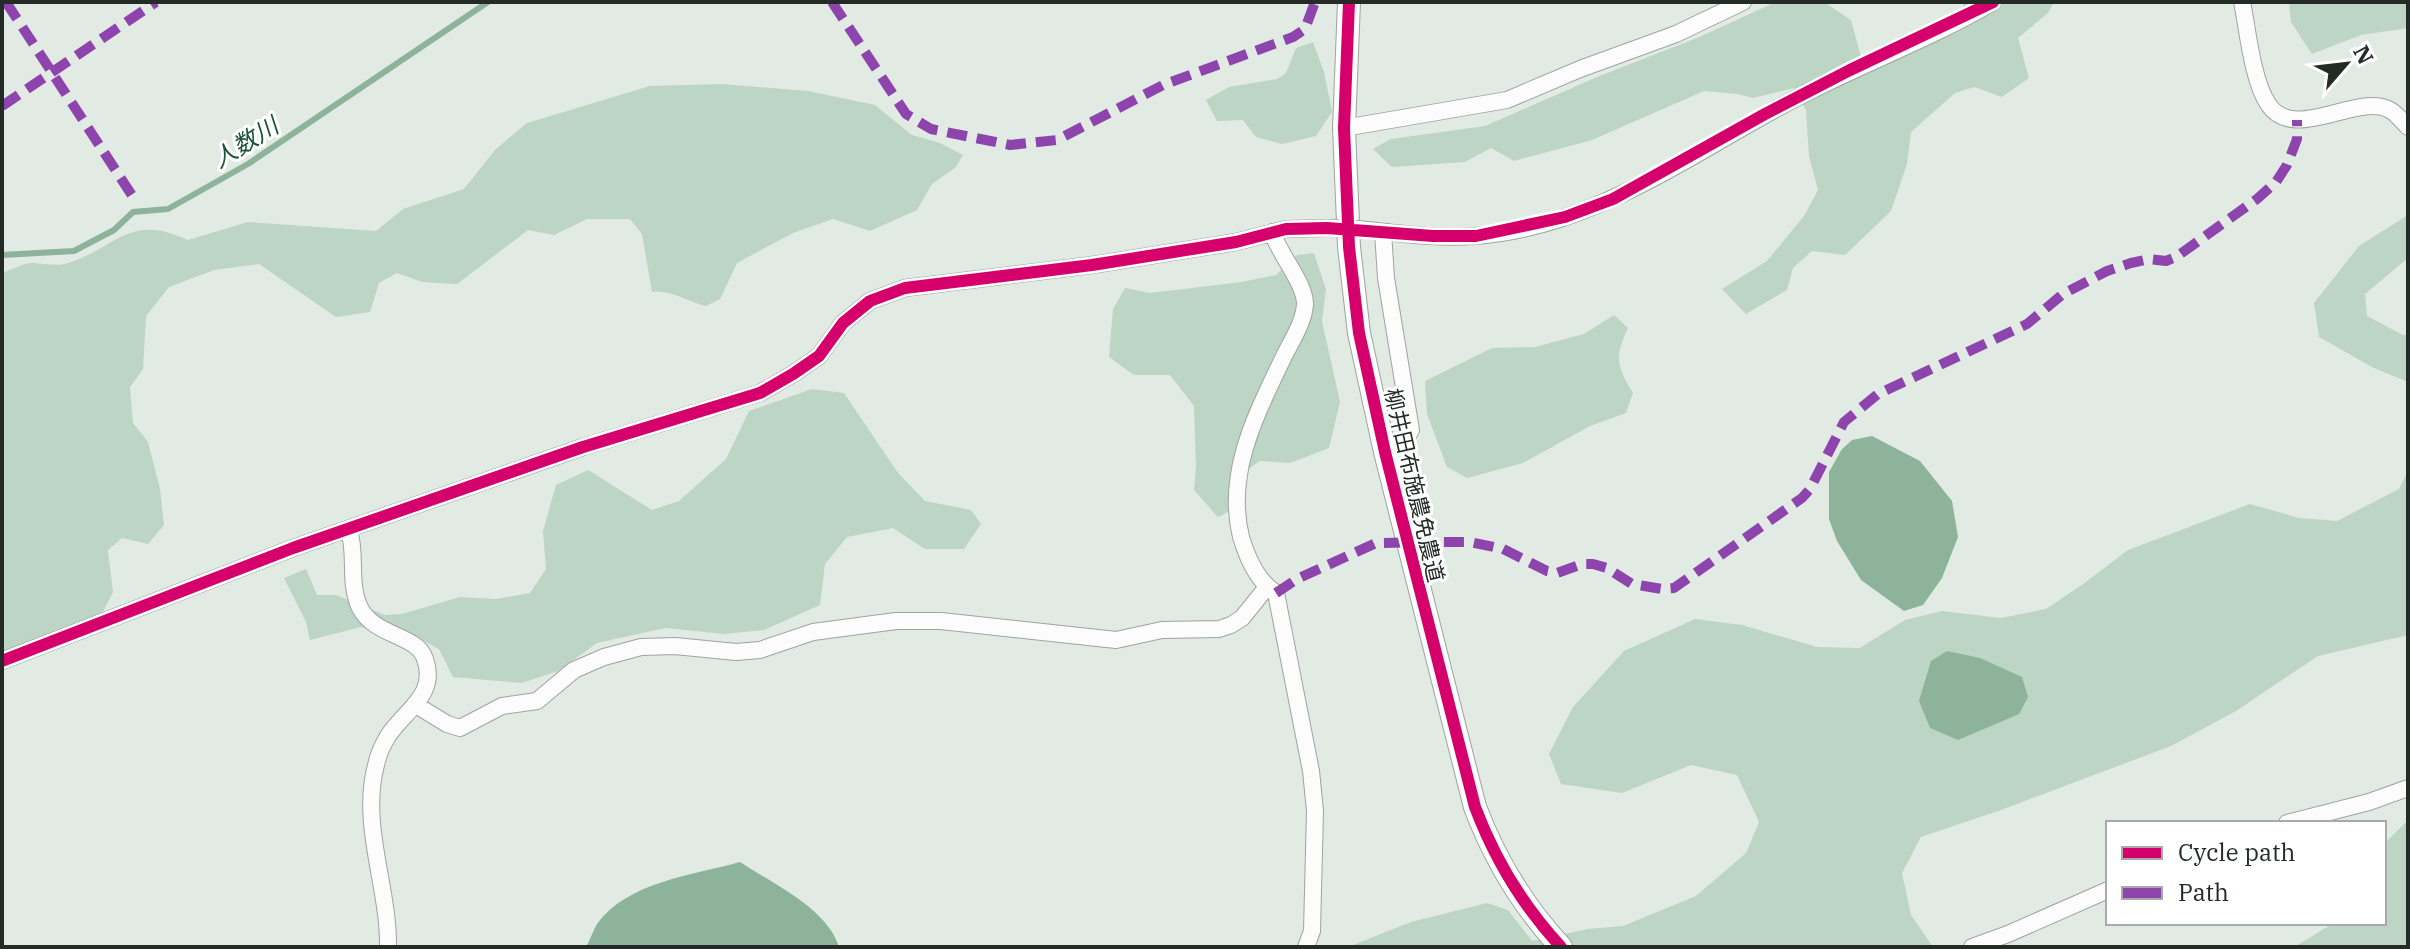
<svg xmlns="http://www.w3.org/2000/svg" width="2410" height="949" font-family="'IBM Plex Serif','Noto Sans JP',serif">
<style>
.green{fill:#bcd5c4}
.water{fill:#8db39a}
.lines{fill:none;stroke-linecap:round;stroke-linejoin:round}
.stream{stroke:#8db39a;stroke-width:6}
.street-casing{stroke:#9ea4a0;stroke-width:18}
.secondary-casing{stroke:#9ea4a0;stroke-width:24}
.street{stroke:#fbfcfb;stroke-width:16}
.secondary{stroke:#fbfcfb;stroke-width:22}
.street-bridge-casing{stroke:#9ea4a0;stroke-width:18;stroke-linecap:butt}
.street-bridge{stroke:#fbfcfb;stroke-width:16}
.quiet{stroke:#8e44ad;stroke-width:10;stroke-dasharray:20 10;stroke-linecap:butt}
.cycleway-casing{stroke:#fff;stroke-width:17}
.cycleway{stroke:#d6006c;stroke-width:12}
.labels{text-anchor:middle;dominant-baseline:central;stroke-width:6;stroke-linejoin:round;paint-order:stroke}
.street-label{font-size:22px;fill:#242a26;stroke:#fff}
.water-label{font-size:24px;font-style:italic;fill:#1a5535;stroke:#fff}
</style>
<rect width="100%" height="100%" fill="#e2eae4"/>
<!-- green -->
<path class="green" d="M1776 2H1824L1851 20 1861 57 1888 64 1958 28 1964 2H2054L2048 13 2018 38 2029 78 2002 97 1974 87 1955 93 1911 132 1907 164 1891 211 1845 255 1812 251 1793 268 1787 290 1746 314 1722 289 1767 261 1804 216 1818 190 1809 156 1806 110 1794 88 1753 98 1738 94 1704 91 1592 140 1514 161 1491 148 1465 162 1392 167 1373 149 1391 139 1485 126 1597 77 1697 38Z
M2289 2H2408V28L2361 35 2312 54 2291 22Z
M1313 42 1324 72 1332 112 1316 136 1282 144 1256 137 1243 120 1217 121 1206 100 1229 87 1277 79 1286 73 1296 48Z
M722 84 808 91 875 105 912 135 940 143 963 155 956 167 932 184 917 210 870 231 833 219 793 233 737 263 720 299 706 306C688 302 670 289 652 292L642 234 630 219H587L554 235 528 230 457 284 422 282 397 273 379 283 370 312 336 317 259 264 214 270 169 287 146 316 143 369 130 387 133 423 148 442 160 489 164 525 148 544 122 538 108 550 113 592 103 612 2 655V273C11 270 21 264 31 263 43 263 57 267 68 263 120 246 128 213 188 240L248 222 376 231 403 209 464 189 495 150 527 123 650 86Z
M2408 215V258L2365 294 2367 316 2403 335 2408 334V382L2374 368 2319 337 2314 303 2359 246Z
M1314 253 1326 289 1322 321 1340 402 1329 448 1290 463 1260 461 1233 479 1228 512 1218 517 1194 490 1196 467 1194 406 1170 375H1134L1109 357 1113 309 1125 288 1150 293 1242 282 1276 275 1297 255Z
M1614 315 1628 328C1614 357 1617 367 1633 393L1626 413 1590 426 1523 463 1467 478 1447 467 1427 414 1425 381 1492 348 1535 347 1584 334Z
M812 389 844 393 898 473 925 501 971 510 981 524 964 549H925L893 528 847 537 825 564 820 605 764 630 724 634 665 628 597 643 558 671 522 683 453 677 439 649 407 632 361 627 310 640 306 622 284 578 306 569 317 595H336L385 615 402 614 460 597 496 599 530 593 546 569 543 531 556 485 588 470 652 510 679 501 726 459 749 411Z
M2408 471V635L2318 656 2236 711 2171 746 2001 810 1921 837 1902 873 1911 915 1933 947H1348L1411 922 1487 903 1508 910 1532 941 1588 929 1623 926 1696 896 1746 853 1759 822 1737 775 1691 765 1622 793 1561 784 1549 754 1573 707 1624 651 1695 619 1742 625 1817 647 1860 648 1905 620 1942 611 2001 618 2046 609 2083 584 2128 550 2250 504 2299 518 2337 521 2399 489Z
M2408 820V947H2294L2334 923H2384V844Z"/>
<!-- water -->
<path class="water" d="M1872 436 1920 461 1952 501 1958 537 1942 578 1923 605 1904 611 1861 580 1837 541 1829 519V472L1842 449 1852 440Z
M1947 651 1980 658 2022 677 2028 697 2019 714 1958 740 1930 728 1919 701 1931 661Z
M740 862C772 883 828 909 839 947H586C590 940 593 931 597 924 627 882 693 875 740 862Z"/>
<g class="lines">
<!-- stream -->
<path class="stream" d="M2 255 74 251 114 230 133 212 168 209 248 164 488 2"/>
<!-- street casing -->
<g class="street-casing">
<path id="street" d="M2242 2C2248 31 2252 79 2268 104 2294 144 2357 92 2390 110 2397 114 2403 122 2408 127
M1344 128 1507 100 1580 69 1676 34 1743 2
M1359 229C1397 233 1436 239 1475 236 1596 228 1697 149 1802 95 1864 63 1932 38 1993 2
M1272 232C1279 254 1305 283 1305 304 1304 322 1292 340 1284 356 1257 413 1225 472 1241 537 1247 557 1258 582 1276 593L1311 771 1315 811 1312 931 1306 947
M1383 232 1386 278 1411 430 1401 448 1385 452
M349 530C357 555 348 583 360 608 375 637 417 634 425 659 438 695 404 711 388 736 383 744 378 756 376 765 360 825 389 887 388 947
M2 661 293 548 583 447 760 393 793 374 819 356 843 323 870 301 905 288 1092 265 1236 242 1286 229 1327 228
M416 705 447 724 460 728 502 706 537 701 574 670 604 657 641 647 675 646 736 652 760 650 813 632 896 621H941L1116 640 1162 630 1219 629 1231 625 1242 618 1267 587
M2287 823 2369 802 2408 788
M1972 947 2008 934 2108 890"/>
</g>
<!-- secondary casing -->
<g class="secondary-casing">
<path id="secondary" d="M1349 2 1344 128 1349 247 1359 333 1385 452 1475 807C1495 860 1522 905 1561 947"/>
</g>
<!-- street -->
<use href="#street" class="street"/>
<!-- secondary -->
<use href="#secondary" class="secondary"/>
<!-- street-bridge casing -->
<g class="street-bridge-casing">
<path id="street-bridge" d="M1327 228 1359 229"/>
</g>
<!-- street-bridge -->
<use href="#street-bridge" class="street-bridge"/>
<!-- quiet -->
<path class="quiet" d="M6 2 137 203
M832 2 906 114 931 129 1010 145 1057 140 1163 85 1293 37 1305 29 1315 2
M2 106 156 2
M1276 593 1297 579 1376 543 1443 542H1470L1503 549 1547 571 1557 573 1582 564H1593L1607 568 1632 584 1662 589 1674 588 1802 498 1810 489 1844 422 1878 394 2027 324 2063 294 2107 271 2131 263 2149 259 2166 261 2176 257 2257 199 2276 182 2287 165 2297 139V120"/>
<!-- cycleway casing -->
<g class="cycleway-casing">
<path id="cycleway" d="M1349 2 1344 128 1349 247 1359 333 1385 452 1475 807C1495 860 1522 905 1561 947
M2 661 293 548 583 447 760 393 793 374 819 356 843 323 870 301 905 288 1092 265 1236 242 1286 229 1327 228 1433 236H1476L1565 217 1613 199 1765 114 1850 70 1993 2"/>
</g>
<!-- cycleway -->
<use href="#cycleway" class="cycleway"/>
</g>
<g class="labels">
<!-- street labels -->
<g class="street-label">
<text transform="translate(1415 485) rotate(77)">柳井田布施農免農道</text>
</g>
<!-- water labels -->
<g class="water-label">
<text transform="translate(245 142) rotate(-32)">人数川</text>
</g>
</g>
<!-- border -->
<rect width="2410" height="949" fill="none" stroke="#242a26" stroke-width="8"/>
<!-- legend -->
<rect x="2106" y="821" width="280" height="104" fill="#ffffff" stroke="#a7aaa8" stroke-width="2"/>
<rect x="2122" y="847" width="40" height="12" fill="#d6006c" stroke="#a7aaa8" stroke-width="2"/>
<text x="2178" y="861" font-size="24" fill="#242a26">Cycle path</text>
<rect x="2122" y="887" width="40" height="12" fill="#8e44ad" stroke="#a7aaa8" stroke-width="2"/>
<text x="2178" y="901" font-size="24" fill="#242a26">Path</text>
<!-- north arrow -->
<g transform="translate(2346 64) rotate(62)" stroke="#ffffff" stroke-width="6" paint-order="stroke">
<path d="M0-6L14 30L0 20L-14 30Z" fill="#242a26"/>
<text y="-12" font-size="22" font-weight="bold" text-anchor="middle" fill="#242a26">N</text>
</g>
</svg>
